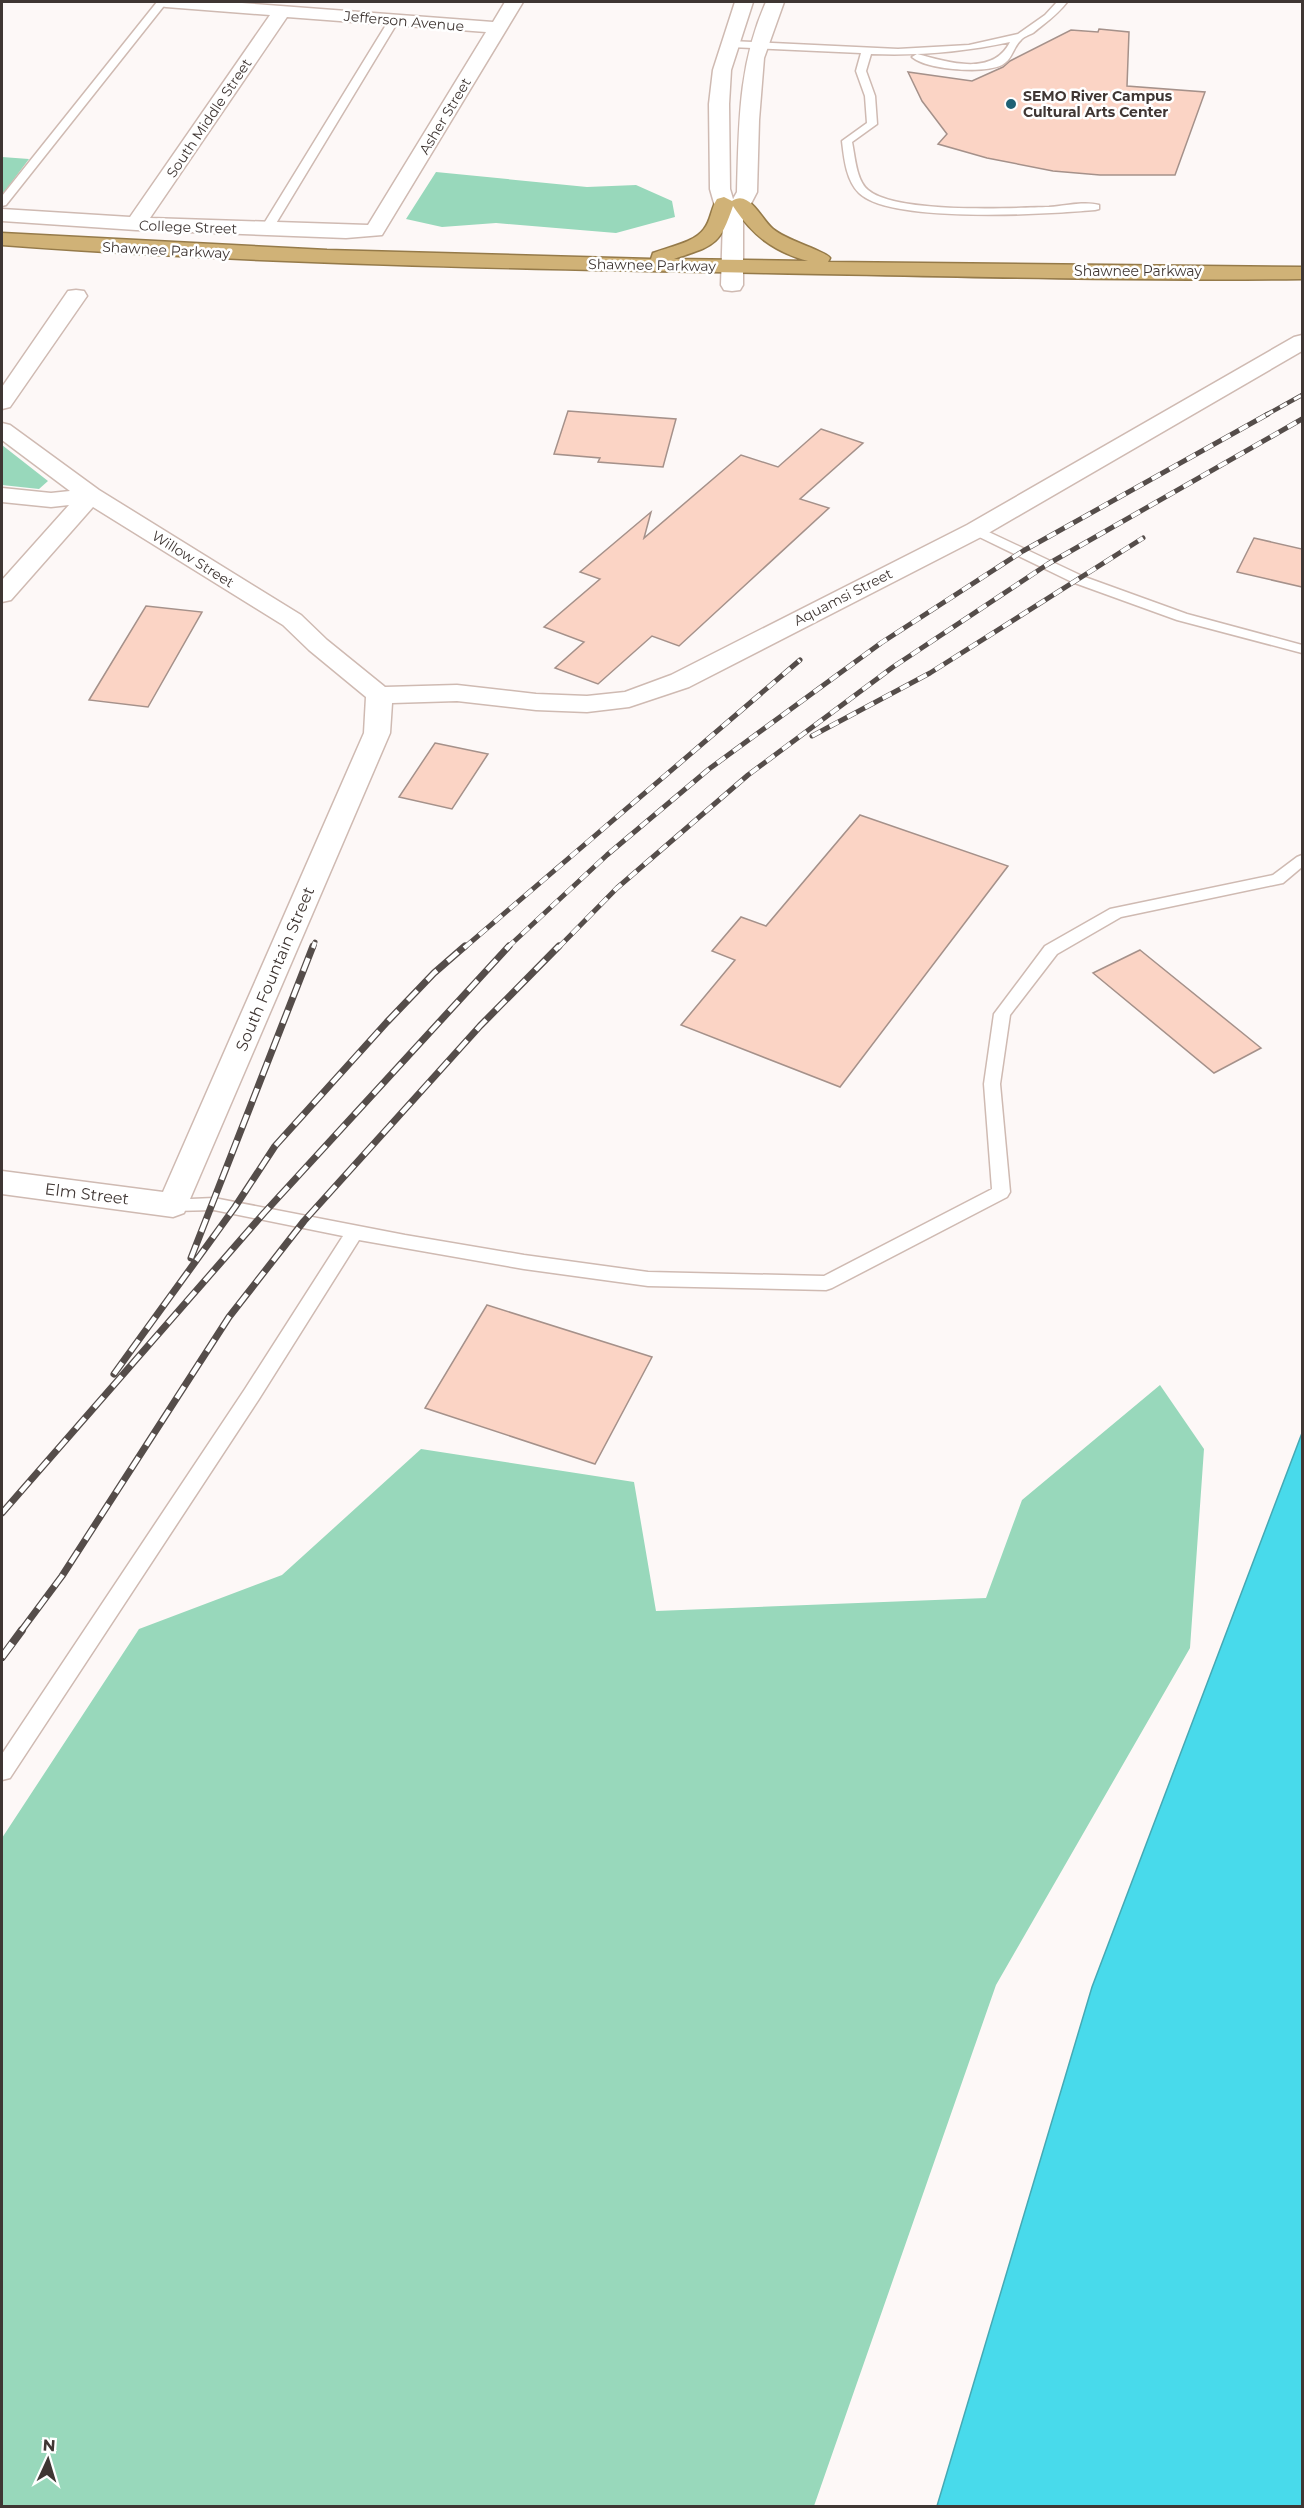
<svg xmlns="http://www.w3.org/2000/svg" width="1304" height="2508" font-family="Montserrat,sans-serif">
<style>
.green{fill:#98d8bb}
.water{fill:#48daeb;stroke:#45a9b4;stroke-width:1.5}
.building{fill:#fbd4c5;stroke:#a5918a;stroke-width:1.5}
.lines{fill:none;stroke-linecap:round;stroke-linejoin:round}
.service-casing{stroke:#cfbab2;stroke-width:3}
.minor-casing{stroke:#cfbab2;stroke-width:3}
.tertiary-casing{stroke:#cfbab2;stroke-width:3}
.trunk-casing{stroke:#957a49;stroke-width:3}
.service{fill:#fff;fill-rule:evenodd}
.minor{fill:#fff;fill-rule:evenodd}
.tertiary{fill:#fff;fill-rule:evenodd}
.trunk{fill:#d0b277;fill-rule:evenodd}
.rail-far3-casing{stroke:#554d4a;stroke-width:4.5}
.rail-far2-casing{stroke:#554d4a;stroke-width:5}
.rail-far1-casing{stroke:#554d4a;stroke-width:7}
.rail-casing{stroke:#554d4a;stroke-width:8}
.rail-far3{stroke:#fff;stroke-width:3;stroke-dasharray:8;stroke-linecap:butt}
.rail-far2{stroke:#fff;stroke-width:4;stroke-dasharray:10;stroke-linecap:butt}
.rail-far1{stroke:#fff;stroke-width:4.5;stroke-dasharray:14;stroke-linecap:butt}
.rail{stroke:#fff;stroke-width:6;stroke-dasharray:17;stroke-linecap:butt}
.poi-dot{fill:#1f6175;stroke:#fff;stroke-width:2}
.labels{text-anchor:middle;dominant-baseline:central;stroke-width:5;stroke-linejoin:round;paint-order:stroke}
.far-street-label{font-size:14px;fill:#3f3633;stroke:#fff}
.far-poi-label{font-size:14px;font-weight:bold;fill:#3f3633;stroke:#fff;text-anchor:start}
.street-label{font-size:16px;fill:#3f3633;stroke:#fff}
</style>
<rect width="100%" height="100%" fill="#fdf8f7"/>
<!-- green -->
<path class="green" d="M2 157 29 159 2 195Z
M436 172 587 187 636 185 672 201 675 217 616 233 496 223 442 227 406 219Z
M2 445 48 481 39 489 2 485Z
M1160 1385 1204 1449 1190 1648 996 1985 814 2506H2V1838L139 1629 282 1575 421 1449 634 1482 656 1611 986 1598 1022 1500Z"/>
<!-- water -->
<path class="water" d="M1302 1433V2506H937L1092 1987Z"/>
<!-- building -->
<path class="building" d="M1099 29 1129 32 1127 86 1205 92 1175 175H1100L1053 171 987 158 938 144 947 134 922 101 908 72 972 81 1003 67 1010 61 1071 30 1098 32Z
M568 411 676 419 663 467 598 462 600 458 554 454Z
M821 429 863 443 800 499 829 508 679 646 652 636 598 684 555 668 584 642 544 627 600 579 580 572 651 512 644 538 741 455 778 467Z
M1254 538 1302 549V587L1237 572Z
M146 606 202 612 148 707 89 700Z
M435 743 488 754 452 809 399 797Z
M860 815 1008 866 840 1087 681 1025 735 960 712 951 741 917 766 926Z
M1140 950 1261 1048 1214 1073 1093 973Z
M487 1305 652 1357 595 1464 425 1408Z"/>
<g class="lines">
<!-- service casing -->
<g class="service-casing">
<path id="service" d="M157 2H167L6 205 2 206V196Z
M1057 2H1067C1057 15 1045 23 1033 33 1029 35 1023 37 1021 40 1013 47 1013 59 1002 65 983 74 928 70 912 57L917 54C947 62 993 77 1010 42 964 52 918 56 871 54L866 71 875 96 877 124 852 142C855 156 856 180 868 190 896 214 1011 208 1049 207 1064 206 1084 201 1099 205V209L1095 210C1050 214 890 224 859 193 846 180 844 158 842 141L867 123 865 96 856 71 861 53 730 47 725 44 730 41 898 49 969 45 1018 34 1045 15Z
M394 17 399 20 272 230 266 233 262 232 260 230 389 20Z
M976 526 1082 576 1187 614 1302 645V653L1177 620 1072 582 971 533 969 530 971 527Z
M1302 855V867L1283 883 1121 917 1057 954 1010 1015 1000 1084 1010 1192 1007 1197 832 1288 826 1290 648 1286 524 1269 359 1240 259 1399 10 1778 2 1780V1754L245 1389 343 1236 214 1210 173 1211 167 1210 164 1205 167 1200 214 1198 405 1235 524 1255 648 1272 824 1276 992 1189 984 1084 994 1014 1045 946 1110 909 1273 875 1297 857Z"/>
</g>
<!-- minor casing -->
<g class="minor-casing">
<path id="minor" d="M157 2H228L493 22 505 2H523L382 235 346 238 136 230 2 221V209L130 217 270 15 166 7 160 6ZM287 17 486 32 368 225 150 218Z
M76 290 84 291 87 296 10 407 2 409V387L68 291Z
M1302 335V351L985 535 689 687 629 707 587 712 536 710 457 701 392 703 390 733 184 1213 173 1217 2 1194V1171L163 1192 364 733 366 697 309 650 283 625 93 507 11 600 2 602V580L69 505 51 507 2 502V488L51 493 70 491 2 440V423L10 425 99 490 301 615 327 640 385 687 457 685 536 694 587 696 625 692 671 675 967 525 1294 337Z"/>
</g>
<!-- tertiary casing -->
<g class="tertiary-casing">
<path id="tertiary" d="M735 2H753L731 70 729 104 730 189 733 199 737 192C739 125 738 65 766 2H784L764 58 759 120 757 192 743 219V285L740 290 732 291 724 290 721 285 723 219 714 203 710 189 709 104 713 70Z"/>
</g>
<!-- trunk casing -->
<g class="trunk-casing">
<path id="trunk" d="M724 197 732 201C749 189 761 219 773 229 787 241 826 251 830 258L828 262 1302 267V279C1124 281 945 276 766 273 511 269 256 264 2 245V233L327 250 651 259 653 253C668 247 694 243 704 229 711 221 711 208 717 199ZM733 206C753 236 774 252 808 261L674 259C714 245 719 247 733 206Z"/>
</g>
<!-- service -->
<use href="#service" class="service"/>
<!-- minor -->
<use href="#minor" class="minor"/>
<!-- tertiary -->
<use href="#tertiary" class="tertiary"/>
<!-- trunk -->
<use href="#trunk" class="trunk"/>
<!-- rail-far3 casing -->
<g class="rail-far3-casing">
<path id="rail-far3" d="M1266 415 1302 395"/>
</g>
<!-- rail-far2 casing -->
<g class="rail-far2-casing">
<path id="rail-far2" d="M812 736 930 673 1143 538
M313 948 315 942
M464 948 800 660
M507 948 607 855 709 769 881 643 1023 551 1268 414
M558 948 617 888 748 775 893 667 1048 564 1302 419"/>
</g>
<!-- rail-far1 casing -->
<g class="rail-far1-casing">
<path id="rail-far1" d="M191 1258 313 946
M114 1374 235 1207 275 1146 387 1022 434 973 465 946
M2 1513 264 1213 509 946
M21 1631 62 1576 229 1317 304 1221 480 1026 559 946"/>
</g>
<!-- rail casing -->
<g class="rail-casing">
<path id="rail" d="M2 1657 22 1630"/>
</g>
<!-- rail-far3 -->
<use href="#rail-far3" class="rail-far3"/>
<!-- rail-far2 -->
<use href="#rail-far2" class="rail-far2"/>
<!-- rail-far1 -->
<use href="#rail-far1" class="rail-far1"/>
<!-- rail -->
<use href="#rail" class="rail"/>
</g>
<!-- markers -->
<circle class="poi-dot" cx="1011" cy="104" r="6"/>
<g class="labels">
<!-- far-street labels -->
<g class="far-street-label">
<text transform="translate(404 21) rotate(5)">Jefferson Avenue</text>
<text transform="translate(445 116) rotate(-59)">Asher Street</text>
<text transform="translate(209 118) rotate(-56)">South Middle Street</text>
<text transform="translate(188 227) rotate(2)">College Street</text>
<text transform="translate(166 250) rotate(3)">Shawnee Parkway</text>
<text transform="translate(652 265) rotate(1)">Shawnee Parkway</text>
<text x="1138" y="271">Shawnee Parkway</text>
<text transform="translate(193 559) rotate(32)">Willow Street</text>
<text transform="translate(843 597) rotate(-27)">Aquamsi Street</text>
</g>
<!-- far-poi labels -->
<g class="far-poi-label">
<text x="1023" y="96">SEMO River Campus<tspan x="1023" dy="16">Cultural Arts Center</tspan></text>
</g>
<!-- street labels -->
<g class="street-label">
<text transform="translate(275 969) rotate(-67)">South Fountain Street</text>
<text transform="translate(87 1194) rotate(7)">Elm Street</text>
</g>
</g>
<!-- border -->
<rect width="1304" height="2508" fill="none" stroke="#3f3633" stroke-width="6"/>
<!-- north arrow -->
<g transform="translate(48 2460) rotate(4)" stroke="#ffffff" stroke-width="4.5" paint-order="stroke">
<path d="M0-4.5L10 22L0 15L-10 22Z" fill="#3f3633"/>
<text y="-9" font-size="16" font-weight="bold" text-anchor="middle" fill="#3f3633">N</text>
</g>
</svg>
